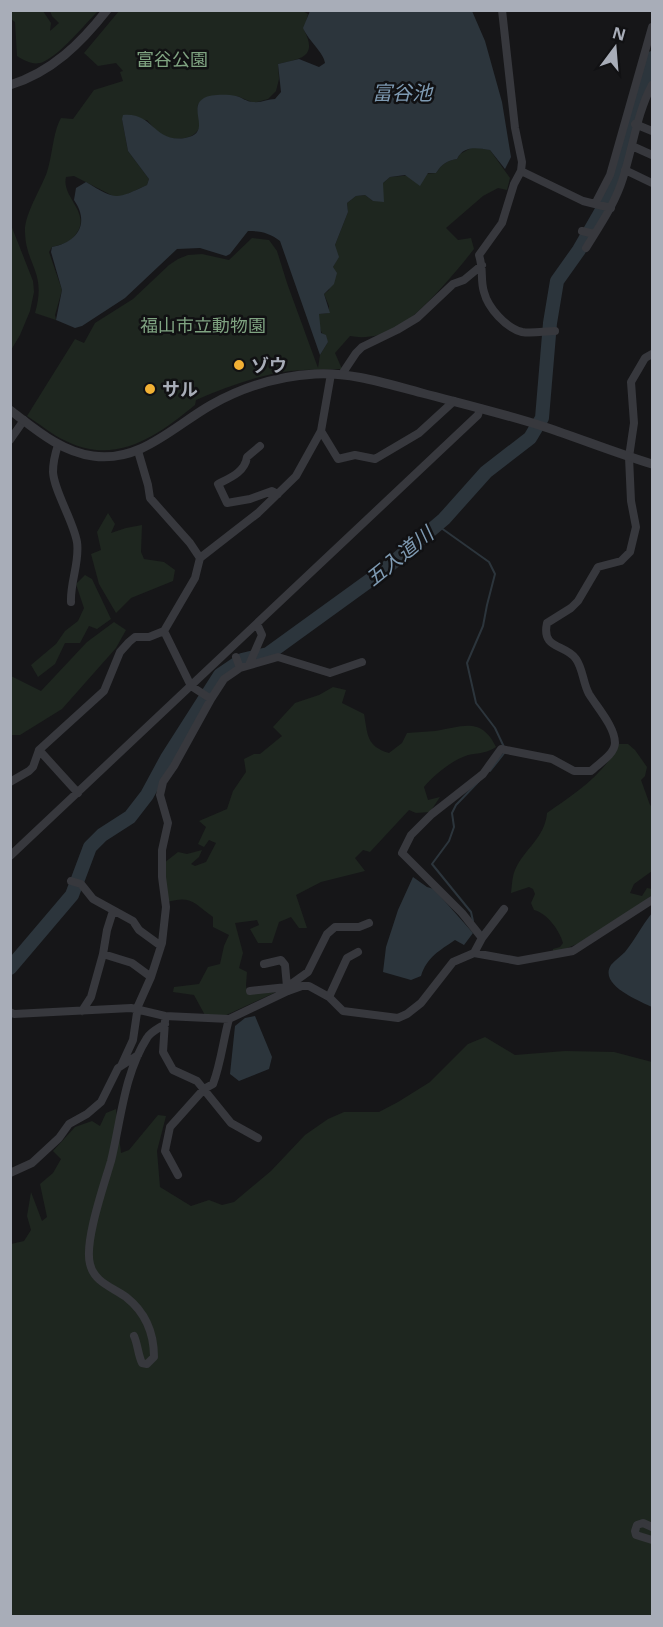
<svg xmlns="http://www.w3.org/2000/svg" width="663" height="1627" font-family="'Noto Sans','Noto Sans JP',sans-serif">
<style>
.green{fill:#1e261f}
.water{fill:#2c353c}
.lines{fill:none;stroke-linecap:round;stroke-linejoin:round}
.stream{stroke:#2c353c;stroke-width:2}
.river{stroke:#2c353c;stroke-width:14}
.minor{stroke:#37383d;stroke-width:8}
.tertiary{stroke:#37383d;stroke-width:9}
.poi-dot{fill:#f2b134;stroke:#111113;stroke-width:2}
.labels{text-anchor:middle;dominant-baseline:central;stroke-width:5;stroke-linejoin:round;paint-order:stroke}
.park-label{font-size:18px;fill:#7fa381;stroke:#111113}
.poi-label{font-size:18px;font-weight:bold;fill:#a8adb8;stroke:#111113;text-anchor:start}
.water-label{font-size:20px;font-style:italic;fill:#7f9bb3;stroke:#111113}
</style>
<rect width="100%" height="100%" fill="#161618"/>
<!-- green -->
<path class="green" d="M301 10 308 14 304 30C318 57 301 59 278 64L279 79 276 91 268 99 254 103 237 96 198 104C196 112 202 121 199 128 194 141 170 141 160 134 155 131 151 124 147 120L122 119 128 151 149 179 147 185 121 197H115L74 176 66 177C61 197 92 213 76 234 70 243 63 244 52 247L49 252 62 290 55 315 56 320 35 313C47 272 26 266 25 232 24 215 41 189 47 172 52 157 53 135 59 122L61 118 73 119 94 90 123 81 120 72 123 71 116 63 98 66 84 53 119 11Z
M10 11H43L51 23 50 31 59 23 52 16 50 11H98C84 25 61 54 43 62 34 66 25 61 17 56L15 22 11 19Z
M473 147 490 150 510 178 507 190 498 188 483 196 446 228 458 240 471 238 474 249C457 271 419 316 395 329 381 336 364 339 350 336L335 353 342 369C325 370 308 369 290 371 258 375 226 387 196 400L195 405C157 436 116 466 66 441 52 435 40 424 27 416L75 339 84 343 95 323 133 299 169 265 178 259 188 255 202 254 229 260 252 238 269 240 277 251 287 283 318 368 320 355 328 342C321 333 317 325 319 314L329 313V306L324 294 329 290 333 267 336 261 335 245 348 212 347 203 356 196 365 195 373 201 383 194V183L390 177 436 173C442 164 446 161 457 159L460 154Z
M11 225 33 281 34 292 30 311 20 335 11 350Z
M108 513 115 524 111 533 126 528 142 525 141 552 144 559 164 562 175 570 173 581 131 598 116 613 99 584 91 554 101 550 97 532Z
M85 575 92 579 111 619 97 629 89 626 80 643H65L55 664 38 677 31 665 56 644 65 631 78 621 84 608 76 584Z
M114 622 126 630 116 648 62 709 20 735H11V676L41 691 87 642Z
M333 687 346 690 342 703 364 714C368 735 366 746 389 753L402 743 407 733C416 732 426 732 435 731 462 727 481 716 496 747 487 753 479 753 468 755 452 760 434 775 424 787L428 800 440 797 430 812 416 813 409 810 370 852 363 850 355 858 365 871 321 882 296 895 307 928H299L291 917 279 922 272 943H258L250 929 259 925 257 920 235 923 243 953 239 968 247 972 246 985 247 994 276 992 220 1018 206 1017 194 995 173 992 174 987 199 984 208 967 220 964 224 946 229 935 213 927V917C194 903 191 895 167 902L164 863 178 852 187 854 202 850 199 857 191 864 195 866 206 862 216 843 209 840 204 847 198 844 206 827 199 821 227 809 233 791 246 772 244 759 254 754H260L282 736 273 727 295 703 319 695Z
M619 744H628L635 750 647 767 645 776 641 780 650 805 652 807V871L634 884 630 893 642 896 647 888 652 889V895C623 919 590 942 553 953V949L560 947 563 943C560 931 547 913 534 910L531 903 535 894 533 889 529 887 511 893C512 886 512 877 515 870 524 849 545 838 547 813 574 794 604 775 619 744Z
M485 1037 515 1055 565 1051 614 1052 652 1062V1616H11V1244L24 1241 31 1230 27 1216 31 1192 42 1221 47 1217 40 1184 53 1173 61 1159 53 1151 75 1127 92 1121 100 1126 106 1113 116 1109 121 1153 129 1150 158 1115 166 1116 157 1151 160 1187 191 1206 209 1200 222 1205 234 1202 271 1171 305 1135 328 1119 344 1112H379L398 1102 430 1082 468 1044Z"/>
<!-- water -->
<path class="water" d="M310 11H472L485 41 502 102 511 157 505 169 490 150C477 148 464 145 457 159 446 161 442 164 436 173H428L420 186 405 175 390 177 383 183 384 202 373 201 365 195 356 196 347 203 348 212 335 245 339 257 333 267 337 273 334 284 324 294 330 313 319 314 321 333 326 335 328 342 320 355 280 241C270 233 261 231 248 231L230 254 226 256 200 248 177 249 125 298 82 326 75 328 56 320 62 290 51 252 52 247C78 242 90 223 74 200L76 188 86 182C116 200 115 200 147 185L149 179 128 151 122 119 123 115C154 112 153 143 185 138 214 133 186 108 204 98 210 94 228 94 236 96 241 97 247 102 253 102 261 103 268 99 275 99L281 92 278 64 299 59 319 67 325 63C324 53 308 40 303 28Z
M413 877 427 887 434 889 473 933 464 945 455 940C439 951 427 957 421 976L411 980 383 972 386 947 398 910Z
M652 913V1007C640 1001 598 985 611 965 615 960 621 956 625 952 635 940 642 925 652 913Z
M255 1016 272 1057 269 1069 239 1081 230 1074 235 1026 245 1018Z"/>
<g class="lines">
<!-- stream -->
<path class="stream" d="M437 525 489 562 495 574 487 605 483 626 467 663 476 703 495 728 504 747
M490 771 505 752
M473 921 471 912 432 864 449 841 454 827 452 813 456 805 479 781"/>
<!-- river -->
<path class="river" d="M10 968 72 895 90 847 102 835 130 817 147 795 167 758 220 675 242 660 268 654 384 570 444 519 486 472 530 438 542 418 550 323 557 281 579 250 610 196 652 58"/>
<!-- minor -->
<path class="minor" d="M502 10 515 128 522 162 521 171 514 184 502 223 479 255C484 271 480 279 484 292 488 308 506 328 522 332 532 334 545 331 555 331
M635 124 652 131
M632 146 652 155
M625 170 652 183
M521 171 583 201 611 208
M595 204 610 175 652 27
M582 231 594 234
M586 248C600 225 615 204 623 178 633 147 637 113 652 85
M342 374 356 353 362 347 397 330 417 318 453 284 464 280 482 265
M321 431 338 459 355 455 375 459 419 433 454 401
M10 440 24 420
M58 445C55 454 53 463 53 472 54 491 73 520 77 542 80 562 70 582 71 602
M260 446 247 457C245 472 230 478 218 484L227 503 250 499 272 491 278 494
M200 558 258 513 296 476 321 431 331 374
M164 631 191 686 211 699
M236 657 240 668
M249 665 262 635 257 624
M39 750 78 793
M10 782 29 771 33 767 39 750 104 691 120 652 129 642 135 637H149L164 631 195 578 200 558 190 543 150 498 148 485 138 451
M10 856 478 415 480 408
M71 881 81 884 93 899 133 921 139 930 161 946
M482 938 462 913 402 853 411 835 432 814 483 774 501 749 552 759 574 771H591C598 764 615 754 615 743 615 727 597 707 589 694 583 683 583 669 576 659 566 644 541 650 547 623L571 608 578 601 598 567 621 561 630 552 636 527 631 501 629 457 634 423 631 382 645 358 652 354
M474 953 482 938 504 909
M103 954 132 963 151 977
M250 991 287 987 285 965 281 960 264 964
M288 991 287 987 308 972 327 934 335 927H359L369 923
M329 997 347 958 358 952
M82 1011 91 997 103 954 107 930 113 911
M10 1012 14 1014 131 1008 165 1016 229 1019 288 991 302 986H309L329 997 343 1011 398 1018 407 1014 421 1003 453 962 474 953 518 961 573 951 652 900
M165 1021 163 1052 173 1070 197 1081 231 1123 258 1138
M122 1064 133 1040 138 1006 151 977 162 943 166 907 162 877V850L168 823 160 795 163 782 174 766 211 699 224 679 240 668 278 657 330 673 362 662
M10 1173 32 1163 59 1138 69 1124 87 1114 101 1102 118 1068 138 1055
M178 1175 165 1151 170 1127 204 1089 213 1084C221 1063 223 1041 229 1019
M134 1336C138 1345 138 1355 142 1363L147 1364 154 1357C154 1333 145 1312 126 1297 112 1287 94 1282 90 1264 84 1242 104 1185 111 1161 121 1120 124 1074 147 1038 150 1032 159 1028 165 1024
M652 1527 643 1523 637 1525 635 1531 636 1535 652 1540"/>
<!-- tertiary -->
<path class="tertiary" d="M10 85C52 72 81 43 107 10
M10 410C35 429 61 452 93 456 140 463 174 426 211 405 243 387 279 376 315 374 352 372 387 384 422 393 463 404 505 414 545 427 581 439 616 453 652 464"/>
</g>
<!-- markers -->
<g class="poi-dot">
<circle cx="239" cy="365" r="6"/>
<circle cx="150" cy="389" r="6"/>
</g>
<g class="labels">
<!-- park labels -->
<g class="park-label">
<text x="172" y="59">富谷公園</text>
<text x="203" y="325">福山市立動物園</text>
</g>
<!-- poi labels -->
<g class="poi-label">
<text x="251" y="365">ゾウ</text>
<text x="162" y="389">サル</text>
</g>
<!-- water labels -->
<g class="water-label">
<text x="402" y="92">富谷池</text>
<text transform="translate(399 556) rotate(-39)">五入道川</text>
</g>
</g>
<!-- border -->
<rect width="663" height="1627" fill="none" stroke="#a8adb8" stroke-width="24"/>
<!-- north arrow -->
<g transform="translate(615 48) rotate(16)" stroke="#111113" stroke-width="4.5" paint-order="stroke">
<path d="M0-4.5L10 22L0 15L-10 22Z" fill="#a8adb8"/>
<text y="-9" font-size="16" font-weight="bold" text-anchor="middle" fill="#a8adb8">N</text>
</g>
</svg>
